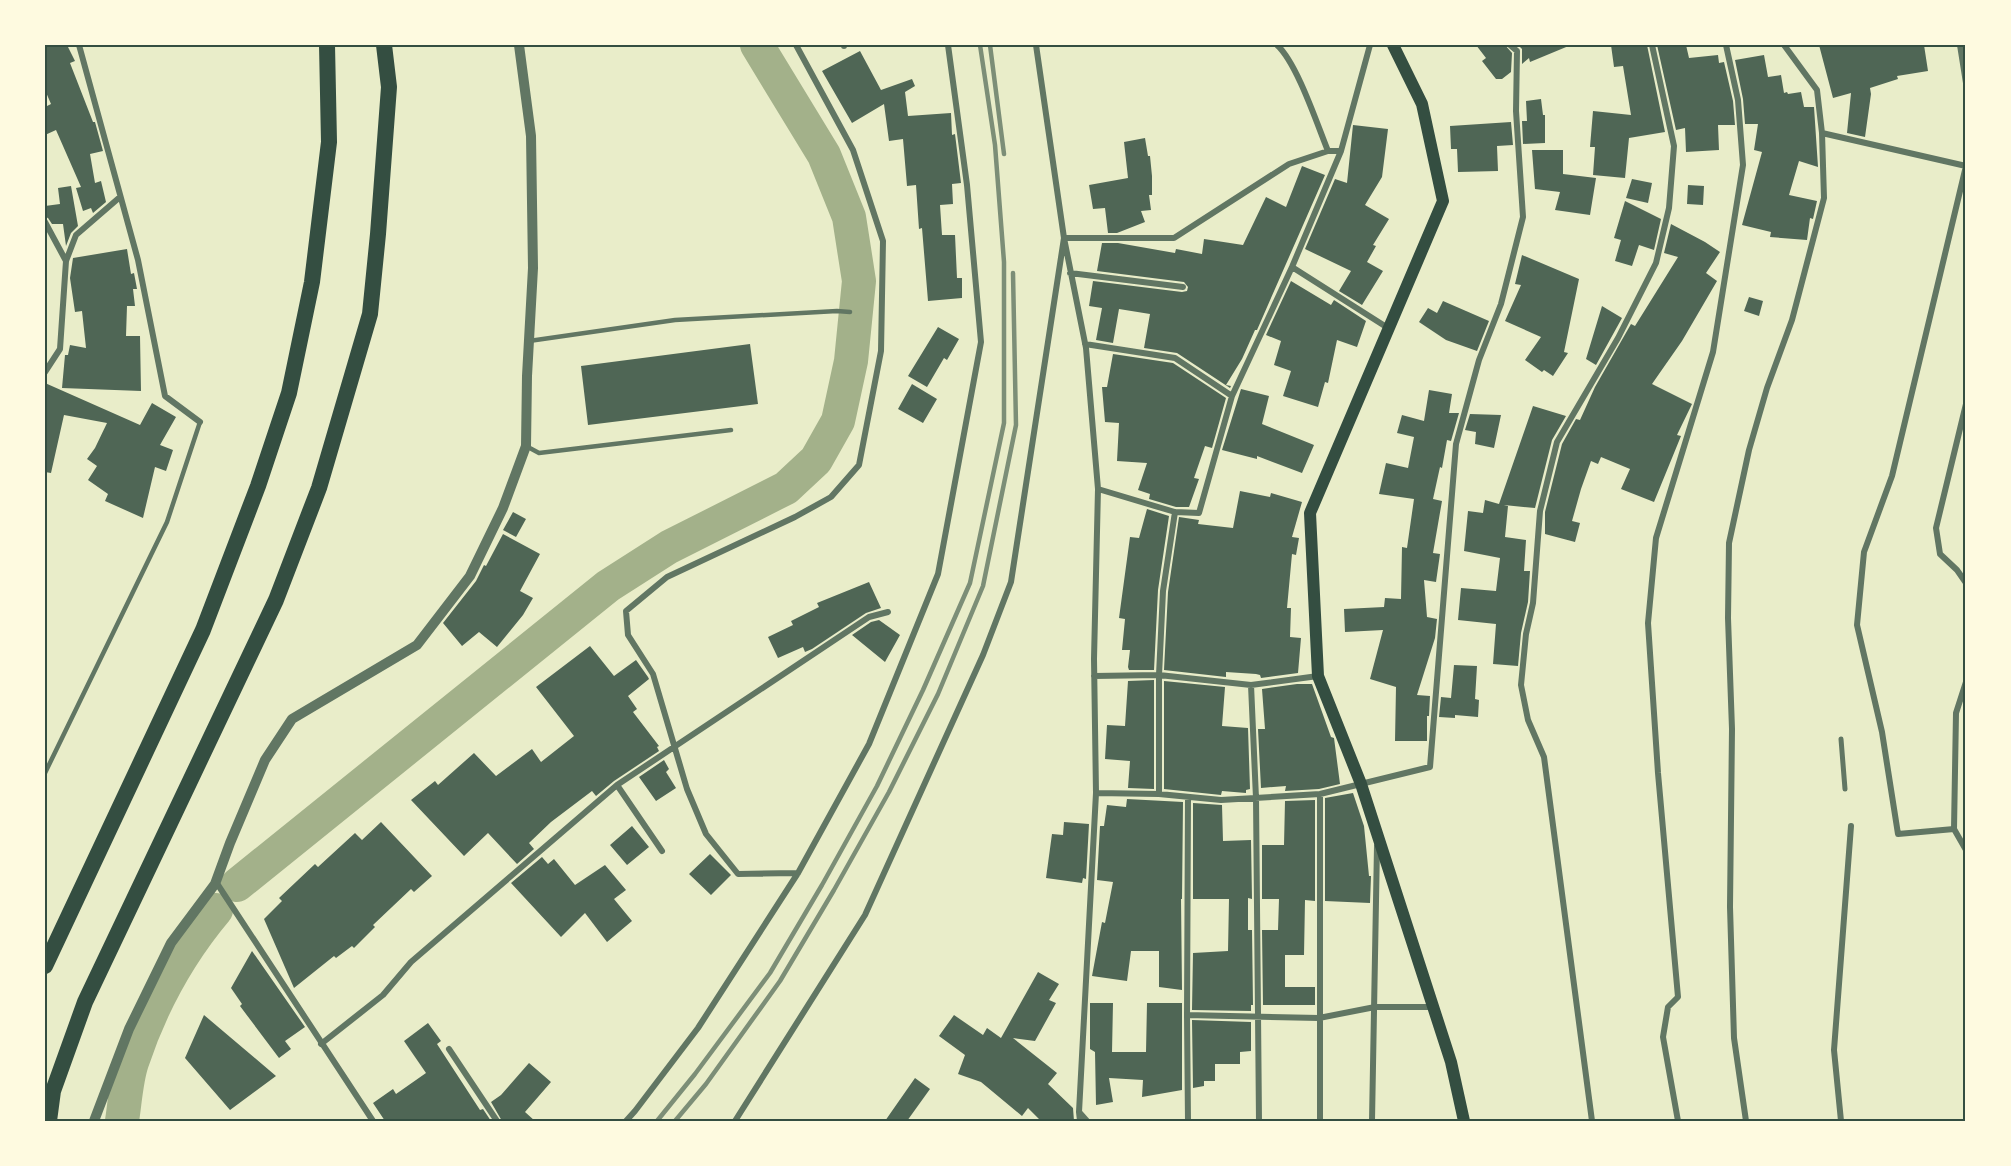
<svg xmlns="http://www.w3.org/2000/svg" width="2011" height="1166" font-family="Literata,serif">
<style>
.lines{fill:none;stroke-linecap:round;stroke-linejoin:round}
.river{stroke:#a3b18a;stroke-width:34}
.building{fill:#4f6655}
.service{stroke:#617663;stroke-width:4.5}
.pedestrian{stroke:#617663;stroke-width:5}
.minor{stroke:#617663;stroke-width:6}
.tertiary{stroke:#617663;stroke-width:10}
.secondary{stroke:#344e41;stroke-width:12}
.trunk{stroke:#344e41;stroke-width:16}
.rail{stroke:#7c8e77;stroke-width:4.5}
.neatline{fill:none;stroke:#344e41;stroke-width:2}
</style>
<rect width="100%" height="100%" fill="#e9edc9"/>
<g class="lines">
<!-- river -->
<path class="river" d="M237 885 608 586 669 547 786 488 816 460 838 421 851 361 859 281 849 217 824 155 757 45
M122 1121C125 1102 126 1080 132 1062 150 1008 179 954 216 910"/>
</g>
<!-- building -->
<path class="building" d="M45 45H67L75 61 70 63 93 122H95L103 151 90 154 95 183 101 181 106 202 93 213 91 208 83 211 76 188 81 187 56 130 45 135V107L51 104 45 90Z
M1476 45H1505L1512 53 1511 72 1502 79H1496L1482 61 1486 58Z
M1518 45H1571L1530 62 1529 58 1522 64V49Z
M1611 45H1647L1665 132 1629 138 1625 178 1593 175 1595 147H1590L1593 111 1631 115 1623 66 1614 67Z
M1657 45H1686L1689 58 1718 55 1719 63 1724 62 1733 101 1735 125H1718L1719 150 1686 152 1685 128 1676 130Z
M1819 45H1924L1928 71 1897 76 1898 79 1870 88 1871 94 1865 137 1847 133 1851 93 1833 98Z
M860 51 881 90 912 79 915 86 905 92 908 116 951 113 952 135 955 134 961 183 952 184 953 204 940 205 942 235H955L957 278H962V298L928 301 922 228 919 229 916 185 907 186 903 139 889 141 884 104 852 123 822 71Z
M1764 55 1768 77 1781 75 1784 93 1787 92 1788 94 1801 92 1804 107H1814L1818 167 1799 161 1789 195 1817 201 1813 219 1810 218 1807 240 1770 237 1771 232 1742 225 1762 152 1754 150 1758 124H1745L1743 99 1735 60Z
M1541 99 1543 115H1545V143L1523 144 1522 121H1527L1526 101Z
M1511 122 1513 145 1497 146 1498 171 1458 172 1457 149H1451L1450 126Z
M1353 125 1388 129 1382 177 1365 205 1389 219 1373 245 1376 246 1367 262 1383 271 1362 305 1339 291 1351 271 1305 249 1335 179 1347 183Z
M1145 138 1148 156H1150L1152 176V195H1149L1151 210 1141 211 1145 222 1117 233H1108L1105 208 1093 209 1089 185 1128 178 1124 142Z
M1532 150H1563V174L1596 178 1590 215 1555 210 1560 192 1535 189Z
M1302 166 1325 175 1257 330H1255L1242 359 1226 385 1231 386 1230 388 1177 353 1144 348 1150 314 1119 309 1113 343 1096 340 1102 308 1089 306 1093 281 1182 292 1187 291 1188 287 1184 282 1097 271 1102 243H1118L1175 253 1176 249 1202 254 1204 239 1243 245 1266 197 1286 207Z
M1632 179 1652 183 1648 203 1626 198Z
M1688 185 1704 186 1703 205 1687 204Z
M71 186 78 226 71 233 66 246 63 224H52L48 218 45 217V206L60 204 58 188Z
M1625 201 1661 219 1654 250 1639 245 1632 266 1615 261 1621 240 1614 238Z
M1671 224 1705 242 1720 252 1706 273 1717 281 1682 341 1652 384 1692 404 1677 435 1681 436 1654 502 1621 489 1630 469 1601 457 1598 464 1591 461 1581 489 1572 521 1580 523 1575 542 1545 534V512L1562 444 1576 419 1580 420 1595 387 1631 324 1635 326 1678 257 1664 253Z
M127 249 131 274 134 273 137 289H133L135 306H127L126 336H140L141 391 62 388 65 355H68L70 345 86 348 82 311 75 312 70 278 73 258Z
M1522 255 1579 279 1564 352 1568 353 1553 376 1544 370 1542 372 1525 360 1541 337 1505 321 1521 285 1515 284Z
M1291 281 1331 305 1334 300 1366 321 1357 347 1337 340 1328 383 1325 382 1318 407 1283 396 1291 371 1274 365 1281 341 1266 335Z
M1749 297 1763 301 1759 316 1744 311Z
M1443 301 1489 321 1477 351 1446 340 1419 322 1428 308 1437 313Z
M1602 306 1622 318 1596 365 1586 359Z
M938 327 959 339 947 360 944 358 927 387 908 376Z
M750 344 758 404 588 425 581 366Z
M1113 354 1173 363 1226 398 1212 448 1205 446 1194 478 1199 479 1189 507H1176L1149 499 1150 494 1138 490 1147 463 1117 461 1119 423 1105 422 1102 387H1107Z
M45 383 140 425 152 403 176 417 160 445 173 450 166 471 155 467 143 518 105 501 108 494 88 480 97 466 87 459 95 448 107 423 64 415 51 473 45 472Z
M912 384 937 399 923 423 898 409Z
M1241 389 1269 396 1262 424 1314 445 1302 473 1257 456V459L1222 450Z
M1429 390 1452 394 1449 413H1459L1451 441 1447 440 1442 468 1440 467 1433 499 1442 501 1433 553 1440 554 1436 582 1424 580 1427 617 1437 619 1435 638 1417 695 1430 696 1429 716H1427V741H1395L1396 687 1370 679 1383 630 1345 632 1344 609 1384 607 1385 598 1401 599 1402 547 1407 548 1414 499 1379 494 1386 463 1408 468 1414 437 1397 433 1402 415 1424 421Z
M1533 406 1566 416 1552 440 1535 508 1504 505 1508 506 1505 537 1526 540 1524 571H1530L1528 602 1521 633 1518 666 1493 664 1496 624 1458 620 1461 588 1496 591 1500 558 1464 551 1468 511 1483 513 1485 500 1499 504Z
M1470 414 1501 415 1494 448 1475 444 1476 432 1465 430Z
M1240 491 1270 497 1271 493 1302 502 1292 537 1299 538 1296 555 1292 554 1287 608H1291L1290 637 1301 638 1298 673 1261 678 1260 675 1256 674 1226 672V677L1164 670 1168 592 1179 517 1199 520 1198 524 1233 528Z
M1147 509 1169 516 1158 590 1154 670H1129L1128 667 1130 650H1122L1125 619 1119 618 1130 537 1139 538Z
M513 512 526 519 516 537 503 530Z
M503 534 540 554 520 591 533 598 523 615 497 647 479 632 462 646 443 623 476 581 484 565 486 566Z
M869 582 881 608 866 613 812 649 805 652 803 647 778 658 768 637 793 625 791 621 819 607 817 603Z
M879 620 900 635 885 662 852 635 871 622Z
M590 646 614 676 636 660 648 677 649 679 628 696 637 709 633 712 659 746 657 747 659 751 614 781 596 796 592 791 551 822 529 843 534 849 517 864 488 833 464 856 411 800 435 781 438 785 474 753 496 776 532 749 541 762 574 736 536 687Z
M1454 665 1477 666 1475 699 1479 700 1478 717 1455 715V718L1439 717 1441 697 1451 698Z
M1154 680V789L1128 788 1130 761 1105 759 1107 725 1125 726 1128 681Z
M1164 681 1225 687 1222 726 1248 728 1250 789 1246 790V793L1222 791 1221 795 1164 789Z
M1297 684H1312L1331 737 1334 738 1340 784 1319 789 1285 791 1286 786 1261 788 1258 729H1265L1262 689Z
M664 760 669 769 666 772 676 788 656 801 639 777Z
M1353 793 1364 826 1369 876H1371L1370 903 1325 901V798Z
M1127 799 1183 802 1182 899H1181L1182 990 1159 987V951H1131L1127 981 1092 976 1102 922 1105 923 1113 882 1097 880 1100 826H1104L1107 805 1126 807Z
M1315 800V901L1305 900 1304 955H1285V987H1315V1005H1263L1262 930H1278L1279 899H1262V845H1284L1285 801Z
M1193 803 1222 805 1223 841 1251 840 1252 899 1248 898V930H1252L1253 1005H1251V1011L1192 1010 1193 953 1228 951 1229 899H1193Z
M381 822 432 876 414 892 411 889 373 925 375 927 354 948 352 946 336 958 334 956 294 988 264 919 282 901 279 898 315 864 318 867 355 833 362 840Z
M1064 822 1089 824 1086 879 1083 878 1082 883 1046 878 1052 834 1063 835Z
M632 826 649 847 627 865 610 845Z
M710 854 731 875 711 895 689 874Z
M542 857 548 864 554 859 575 885 605 865 626 890 614 899 632 921 607 942 585 913 561 937 511 883Z
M252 951 305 1027 285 1041 291 1049 279 1058 240 1006 242 1004 231 988Z
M1038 972 1059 984 1049 1000 1056 1003 1035 1041 1013 1038 1057 1073 1048 1084 1073 1108 1074 1121H1041L1028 1108 1022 1116 981 1082 958 1074 965 1055 939 1036 954 1015 983 1035 987 1028 1001 1038Z
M1090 1003H1113L1112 1052H1146L1147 1003H1182V1090L1142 1097 1143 1080 1109 1078 1113 1102 1096 1105 1095 1052 1090 1049Z
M204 1015 276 1076 230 1110 185 1058Z
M1192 1020 1251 1022V1051L1240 1052V1064H1215V1081H1204V1086L1193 1088Z
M428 1023 441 1041 437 1044 480 1110 483 1109 491 1121H385L373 1103 393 1089 396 1094 426 1073 404 1041Z
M529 1063 551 1082 525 1112 535 1121H502L491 1102 501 1095Z
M915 1078 930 1089 907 1121H885Z"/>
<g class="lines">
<!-- service -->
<path class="service" d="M529 341 675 320 837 311 850 312
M526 446 539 453 731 430
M45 773 167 522 200 422"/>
<!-- pedestrian -->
<path class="pedestrian" d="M1841 739 1845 789"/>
<!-- minor -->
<path class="minor" d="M79 45 138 260 165 396 200 422
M796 45 853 150 883 241 881 351 859 465 831 497 795 517 667 577 626 611 628 635 653 674 687 789 706 834 738 874 798 873
M844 45V46
M1277 45C1297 63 1317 124 1328 151
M1960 45 1966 83
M1822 133 1966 166
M45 222 66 261
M1292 267 1388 328
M1070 273 1183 287
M1085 344 1175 358 1232 396
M45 372 60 349 66 261 76 235 120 197
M1966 404 1936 528 1940 554 1957 570 1966 583
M1098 489 1175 512 1199 513 1232 396 1292 267 1341 151 1370 45
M1094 676 1159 675 1251 685 1318 676
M1966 682 1956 713 1954 829 1966 850
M1251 685 1256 798 1259 1121
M617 785 662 851
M1096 793 1159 794 1221 800 1320 794 1430 767 1456 444 1479 360 1501 304 1523 217 1516 111 1517 51 1510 45
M1159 794V675L1163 591 1175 512
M1954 829 1898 834 1882 732 1857 625 1864 552 1892 476 1966 166
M215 884 218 885 373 1121
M1187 1015 1188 797
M321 1044 383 995 411 962 617 785 869 617 888 612
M449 1049 497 1121
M1079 1112 1096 793 1094 659 1098 489 1086 348 1064 238H1174L1289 164 1328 151H1341
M626 1121 635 1111 698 1028 798 873 869 744 938 574 981 342 967 185 948 45
M735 1121 865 915 983 655 1011 582 1064 238 1036 45
M1080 1121 1079 1112 1087 1121
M1188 1121 1187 1015 1319 1018 1375 1007H1433
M1320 1121V794
M1372 1121 1377 846
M1592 1121 1544 757 1528 720 1521 685 1526 634 1533 603 1540 511 1557 442 1618 338 1656 263 1669 208 1674 146 1652 45
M1678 1121 1663 1037 1668 1007 1678 997 1658 773 1648 623 1656 538 1713 352 1743 165 1738 100 1726 45
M1746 1121 1734 1038 1730 907 1732 729 1728 618 1729 543 1749 450 1767 388 1792 320 1824 198 1822 133 1817 90 1784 45
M1841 1121 1834 1050 1851 826"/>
<!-- tertiary -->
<path class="tertiary" d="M94 1121 129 1029 171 943 215 884 230 843 265 760 292 719 417 645 470 576 503 508 526 446 527 376 533 268 531 136 519 45"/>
<!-- secondary -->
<path class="secondary" d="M1393 45 1422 104 1443 201 1310 513 1318 676 1361 784 1451 1062 1464 1121"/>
<!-- trunk -->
<path class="trunk" d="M45 966 203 630 258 486 289 393 312 282 329 142 327 45
M49 1121 53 1091 85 1002 276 600 319 488 370 314 378 234 389 87 384 45"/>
<!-- rail -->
<path class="rail" d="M990 45 1004 154
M657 1121 695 1074 770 973 822 885 877 786 923 690 970 583 1004 423V262L995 145 980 45
M675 1121 706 1084 780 981 834 890 889 792 938 694 983 586 1016 425 1013 273"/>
</g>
<!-- border -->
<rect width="2011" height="1166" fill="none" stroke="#fefae0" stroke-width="93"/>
<rect x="46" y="46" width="1918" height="1074" class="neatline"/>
</svg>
